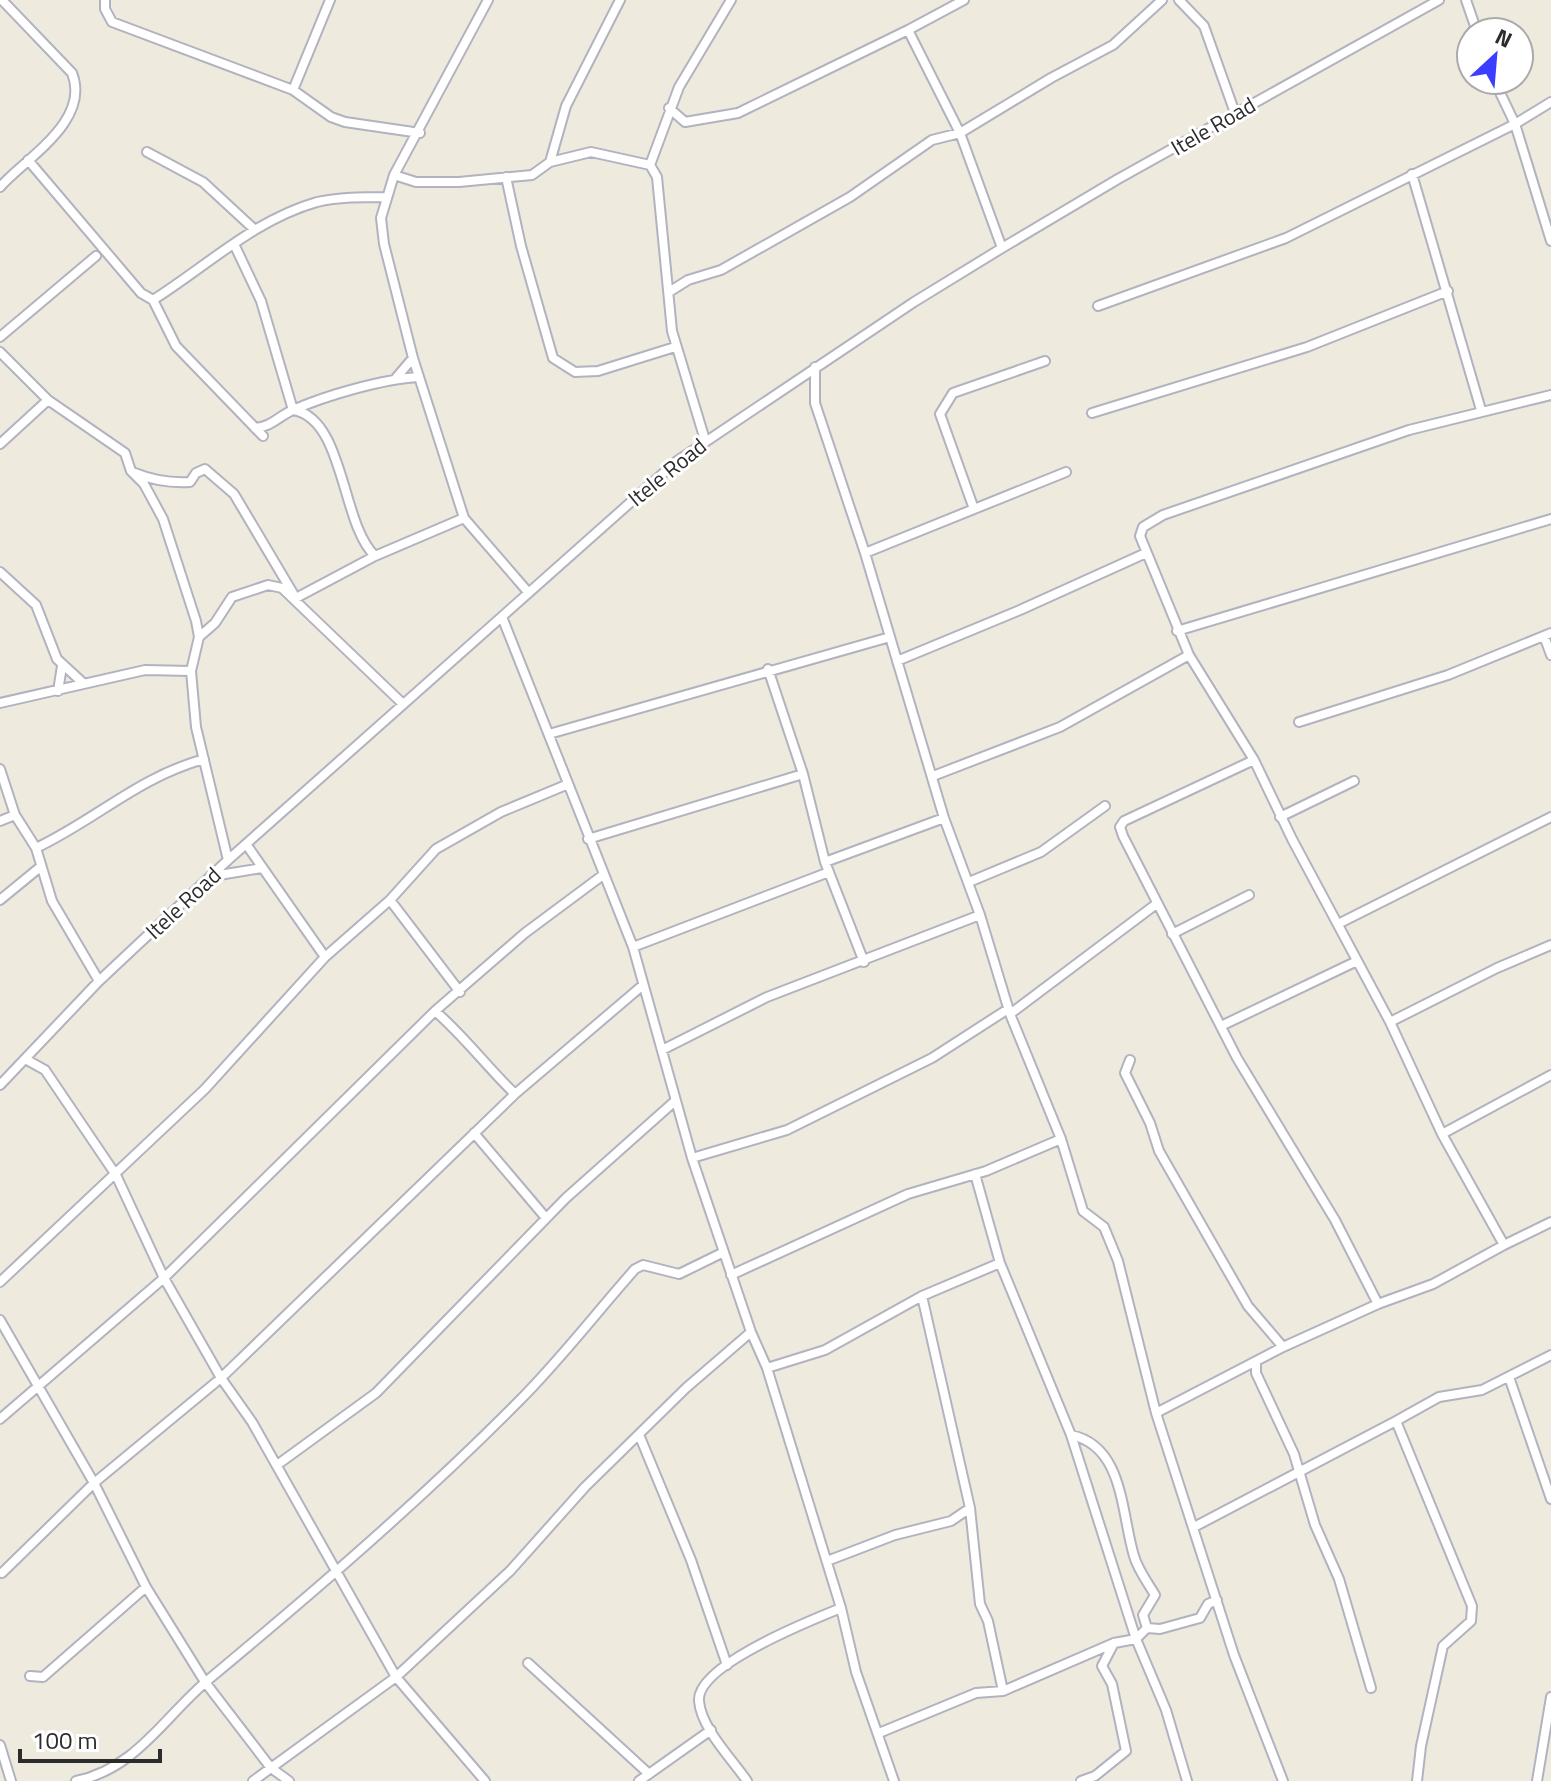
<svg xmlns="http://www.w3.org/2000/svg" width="1551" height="1781" font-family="'Titillium Web',sans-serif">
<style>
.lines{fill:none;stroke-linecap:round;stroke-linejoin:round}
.minor-casing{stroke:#b2b2c0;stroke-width:12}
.minor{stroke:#fff;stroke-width:8}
.labels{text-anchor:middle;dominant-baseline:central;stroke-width:6;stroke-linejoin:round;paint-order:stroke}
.street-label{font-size:22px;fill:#2c2c2c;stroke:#fff}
</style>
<rect width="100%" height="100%" fill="#eeeade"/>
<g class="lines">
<!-- minor casing -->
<g class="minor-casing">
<path id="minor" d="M105 0V9L112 22 293 90 331 117 345 122 420 133
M488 0 394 175 381 218 384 244 413 358 464 518 528 592
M964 0 908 30 960 133 1002 248
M1179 0 1204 26 1235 113
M1466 0 1477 32
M1494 80 1515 124 1551 241
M293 90 330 0
M669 108 685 122 738 113 908 30
M147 152 203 182 254 229
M28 160 141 293 153 300 176 346 263 436
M550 162 566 106 620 0
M650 165 679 87 731 0
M1412 174 1481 410
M394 175 416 182H459L532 175 550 162 591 152 650 165 657 177 672 331 705 440
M506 177 521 246 553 358 575 372 598 371 675 347
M0 187C26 158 91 121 72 73L2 0
M234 244 261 301 293 410
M669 292 688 280 721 270 850 197 932 140 960 133 1051 78 1113 45 1162 0
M153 300C207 266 254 220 317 202 339 197 362 197 385 197
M1098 306 1286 238 1515 124 1551 102
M0 337 96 256
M0 352 48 400 125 453 131 471 144 484 163 519 196 621 199 637 191 671 196 727 228 860
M815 367V403L865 553 944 818 980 915 1010 1014 1061 1139 1083 1211 1104 1227 1118 1261 1156 1413 1234 1655 1283 1781
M396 378 413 358
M294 410C345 420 341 524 375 556
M1092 413 1307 347 1448 291
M255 428C271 427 279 416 293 410 327 395 383 379 419 377
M0 444 48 400
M135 473C152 480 172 483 190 482L196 473 205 469 234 494 294 595
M974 509 940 414 953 393 1045 361
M865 553 1066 472
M0 572 36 605 57 659 83 683
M296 598 375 556 464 518
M502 617 633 947 692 1158 751 1332 767 1368 841 1608 856 1672 894 1781
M1177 631 1551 519
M1544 636 1551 655
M199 637 215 623 232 597 268 585 282 588 403 704
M897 661 1020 610 1146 553
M768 669 803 774 825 862 864 962
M58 691 62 666
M0 703 145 670 191 671
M1299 722 1448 675 1551 633
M549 734 890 637
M1254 760 1292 839 1390 1022 1442 1134 1504 1245 1551 1222
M0 769 15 815 36 848 52 901 99 981
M933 776 1060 727 1189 655
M1280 817 1354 781
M0 821 15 815
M588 839 803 774
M246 844 325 957
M36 848C97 819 137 778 204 759
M825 862 944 818
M213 876 262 868
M969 882 1041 852 1105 806
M0 900 39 868
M390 900 460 992
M1338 924 1551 817
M1172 934 1249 895
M633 947 829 872
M435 1011C465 1037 487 1067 515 1094
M1010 1014 1155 905
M1390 1022 1497 968 1551 945
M1221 1026 1357 961
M662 1050 767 997 980 915
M27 1060 45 1070 116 1175 164 1278 221 1378 252 1422 396 1677 485 1781
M1130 1060 1125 1073 1150 1123 1159 1151 1248 1306 1283 1347
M0 1085 99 981 228 860 677 461 914 302 1002 248 1118 179 1439 0
M474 1133 546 1218
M1442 1134 1551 1075
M692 1158 787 1130 932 1058 1008 1009
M975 1174 1000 1263 1071 1435 1136 1639 1166 1710 1187 1781
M731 1275 908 1194 986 1171 1061 1139
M0 1282 205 1089 325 957 390 900 436 849 501 812 566 785
M922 1296 970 1508 980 1604 988 1621 1003 1691
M1378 1304 1335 1220 1237 1058 1123 836 1120 827 1124 821 1254 760 1189 655 1140 536 1143 527 1163 515 1409 430 1551 395
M0 1320 94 1483 146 1587 205 1682 271 1768 289 1781
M1256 1362V1373L1294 1454 1315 1525 1339 1579 1371 1688
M767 1368 825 1350 922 1296 1000 1263
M1509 1377 1551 1499
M1156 1413 1283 1347 1378 1304 1433 1284 1504 1245
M0 1419 164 1278 435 1011 525 933 603 875
M1396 1421 1472 1606 1471 1621 1443 1646 1421 1746 1417 1781
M1071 1435C1124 1446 1121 1513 1134 1556 1138 1570 1148 1583 1155 1595L1143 1615 1147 1628
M640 1437 691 1560 727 1665
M277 1465 376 1393 566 1198 675 1101
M1194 1527 1396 1421 1439 1397 1482 1390 1551 1355
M827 1561 895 1535 951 1521 970 1508
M2 1573 94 1483 221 1378 515 1094 643 985
M528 1663 649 1774
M30 1676 43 1677 146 1587
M879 1733 976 1693 1003 1691 1114 1643 1136 1639 1147 1628 1160 1629 1200 1618 1208 1604 1217 1600
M0 1745 11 1781
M76 1781C136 1769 165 1716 208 1680 315 1591 421 1500 519 1401 560 1360 596 1313 635 1269L643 1265 679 1274 724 1252
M253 1781 396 1677 510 1571 585 1487 686 1388 751 1332
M639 1781 711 1730
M747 1781C732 1759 701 1728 699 1701 696 1665 812 1620 841 1608
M1081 1781 1095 1776 1126 1751 1112 1684 1102 1666 1114 1643
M1537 1781 1551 1697"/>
</g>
<!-- minor -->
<use href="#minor" class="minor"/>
</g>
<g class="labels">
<!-- street labels -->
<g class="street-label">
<text transform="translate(1213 126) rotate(-30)">Itele Road</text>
<text transform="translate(667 472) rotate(-39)">Itele Road</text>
<text transform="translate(183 903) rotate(-43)">Itele Road</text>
</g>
</g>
<!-- north arrow -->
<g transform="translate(1495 56) rotate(26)"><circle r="38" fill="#ffffff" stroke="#ababab" stroke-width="2"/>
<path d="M0-6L14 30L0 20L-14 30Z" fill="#3b3efe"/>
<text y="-12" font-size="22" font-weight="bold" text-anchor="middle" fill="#2c2c2c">N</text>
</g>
<!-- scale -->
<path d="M20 1749v12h140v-12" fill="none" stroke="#2c2c2c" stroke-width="4"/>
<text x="32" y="1749" font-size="24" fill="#2c2c2c" stroke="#ffffff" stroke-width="6" paint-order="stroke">100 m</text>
</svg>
